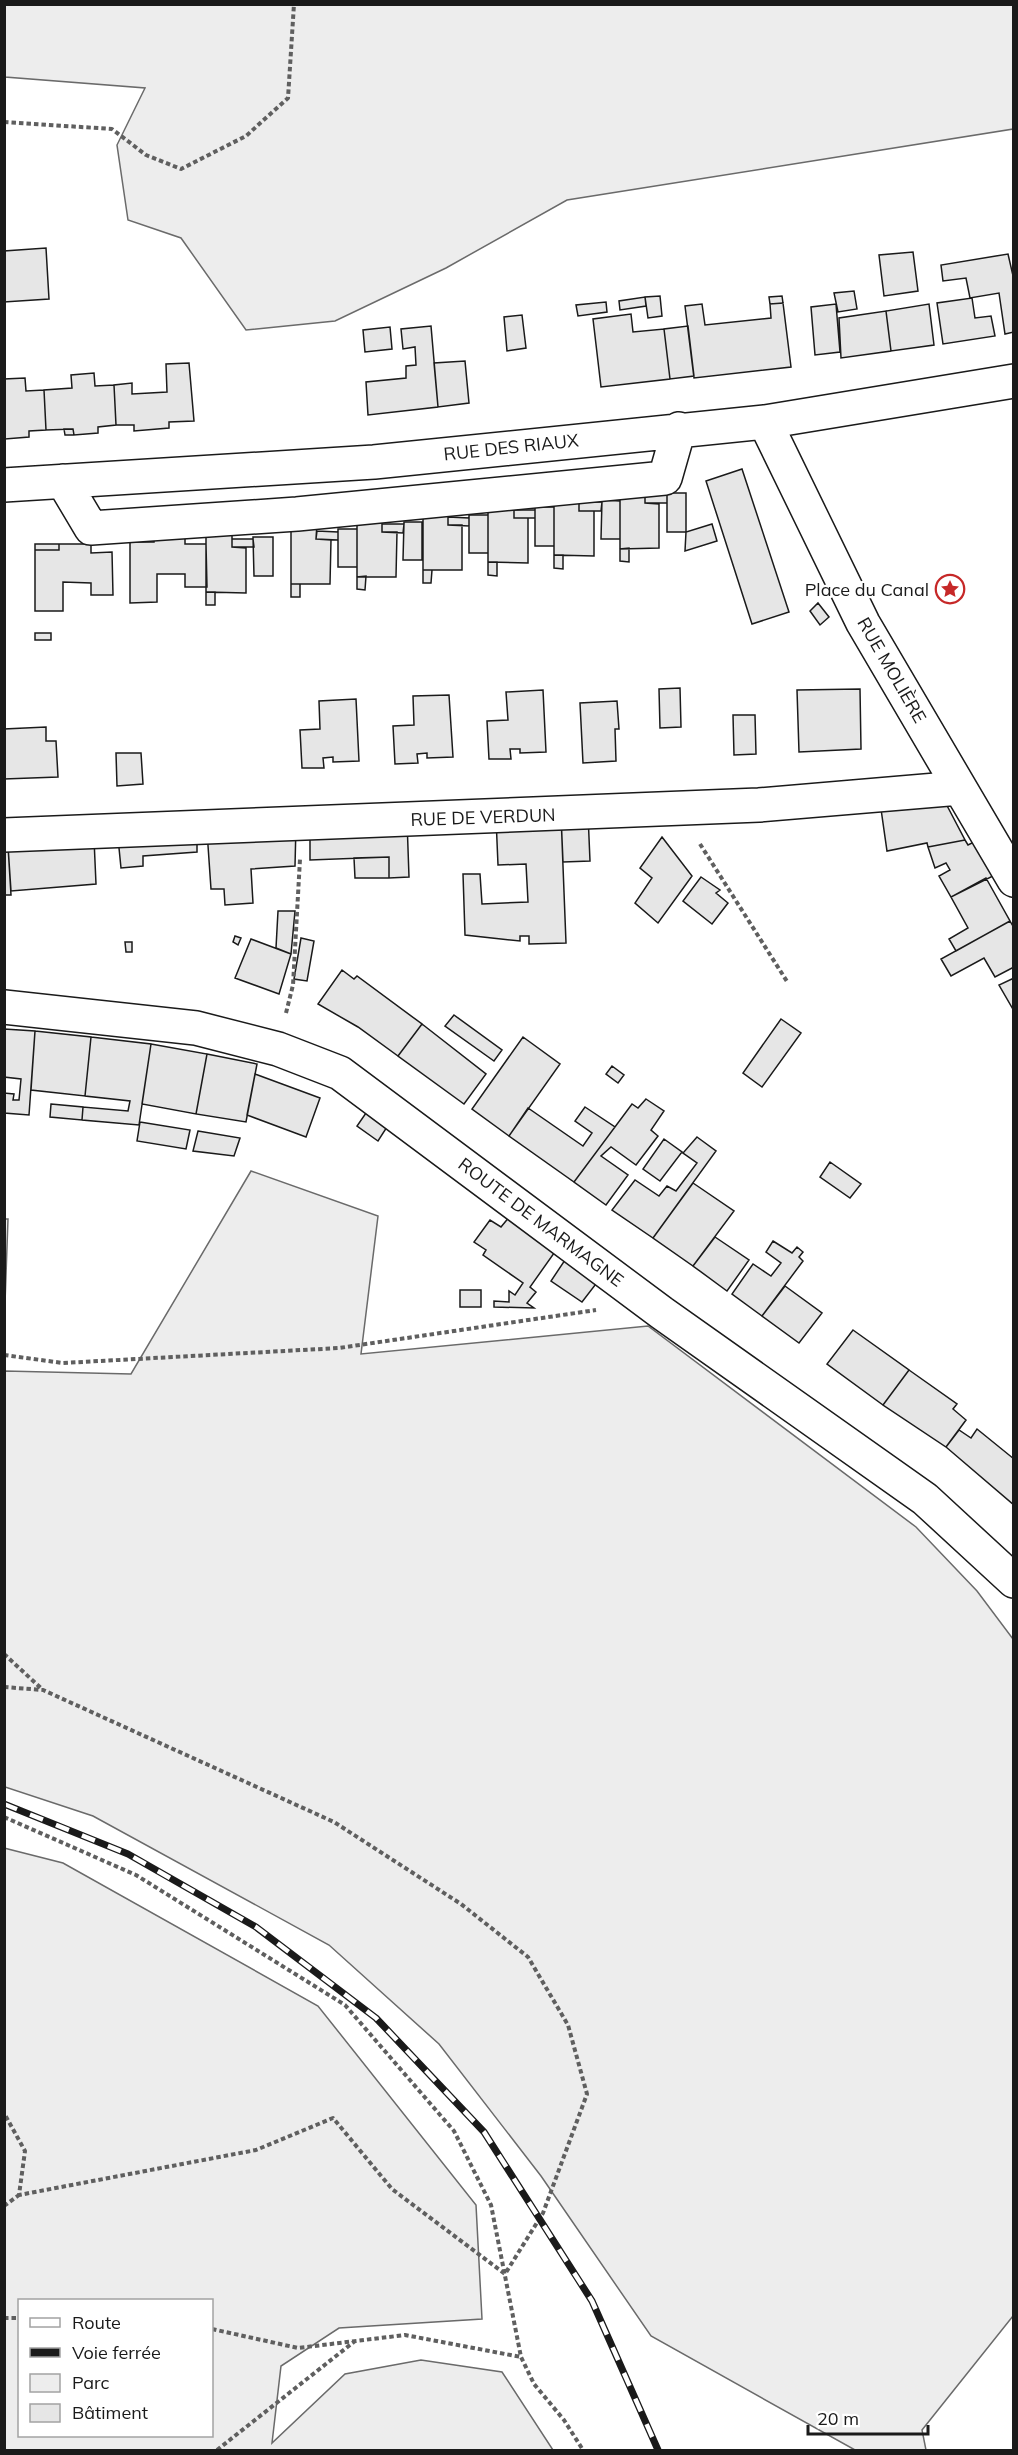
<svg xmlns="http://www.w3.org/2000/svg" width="1018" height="2455" font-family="Mulish,sans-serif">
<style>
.green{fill:#ededed;stroke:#6a6a6a;stroke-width:1.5;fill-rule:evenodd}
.building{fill:#e6e6e6;stroke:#1a1a1a;stroke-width:1.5}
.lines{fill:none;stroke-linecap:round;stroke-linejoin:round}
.minor-casing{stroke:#1a1a1a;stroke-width:36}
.path{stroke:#5f5f5f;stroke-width:4;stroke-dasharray:4.5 3;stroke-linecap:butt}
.minor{stroke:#fff;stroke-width:33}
.rail-casing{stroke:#1a1a1a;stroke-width:7}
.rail{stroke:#fff;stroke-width:4.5;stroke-dasharray:14;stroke-linecap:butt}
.labels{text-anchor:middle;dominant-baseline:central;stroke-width:4.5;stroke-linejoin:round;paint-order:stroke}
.street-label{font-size:18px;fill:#1a1a1a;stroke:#fff}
.poi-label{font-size:18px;fill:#1a1a1a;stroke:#fff;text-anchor:end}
</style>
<rect width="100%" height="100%" fill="#fff"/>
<!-- green -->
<path class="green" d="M4 5H1013V129L567 200 446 268 335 321 246 330 181 238 128 220 117 145 145 88 5 77Z
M251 1171 378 1216 361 1354 648 1326 916 1527 977 1591 1013 1639V2316L922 2430 926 2450H855L651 2336 541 2176 439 2044 329 1945 93 1816 5 1787V1371L131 1374Z
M5 1219H8L5 1303H4Z
M4 1848 63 1863 318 2006 476 2205 482 2319 339 2328 281 2366 272 2443 345 2374 421 2360 502 2372 553 2450H5ZM212 2300V2436H20V2300Z"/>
<!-- building -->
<path class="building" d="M46 248 49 299 4 302V251Z
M913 252 918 291 884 296 879 255Z
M1008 254 1014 280V332L1005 334 999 293 970 298 966 278 943 281 941 265Z
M854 291 857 309 838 312 834 293Z
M660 296 662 316 648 318 645 297Z
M782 296 783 303 770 304 769 297Z
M645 297 646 306 620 310 619 301Z
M972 298 975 318 991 316 995 336 943 344 937 303Z
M606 302 607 312 578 316 576 305Z
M783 303 791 367 694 378 685 306 702 304 705 325 771 318 770 304Z
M836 304 840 352 815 355 811 307Z
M929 304 934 345 891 351 886 311Z
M886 311 891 351 841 358 839 318Z
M631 314 633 332 664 329 670 379 601 387 593 319Z
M522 315 526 348 507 351 504 317Z
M431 326 438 407 368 415 366 382 406 378V366L416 365 415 347 403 349 401 329Z
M688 326 694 376 670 379 664 329Z
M390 327 392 349 365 352 363 330Z
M465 361 469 403 438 407 434 363Z
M189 363 194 421 169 422V428L134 431V425H116L114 385 132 383V394L167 392 166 364Z
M94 373 95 386 114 385 116 425 98 427V433L74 435 73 429 46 430 44 390 72 388 71 375Z
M25 378 26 391 44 390 46 430 29 431V437L5 439 4 379Z
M64 429H73L74 435H65Z
M742 469 789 612 752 624 706 481Z
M620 486H645V503L659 504V548L620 549Z
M554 493H579V511H594V556L554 555Z
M667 493H686V532H667Z
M645 494 667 495V503H645Z
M602 500 620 501V539H601Z
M488 501H514V518H528V563L488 562Z
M579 502H602L601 511H579Z
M535 507H554V546H535Z
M423 509H448V525H462V570H423Z
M514 510H535V518H514Z
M357 515H382V532H397L396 577H357Z
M469 515H488V553H469Z
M448 517 469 518V526L448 525Z
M404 522H422V560H403Z
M291 523H317L316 539 331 540 330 584H291Z
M382 524H404L403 533 382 532Z
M712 524 717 541 685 551 686 532Z
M338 529H357V567H338Z
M317 531 338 532V540L316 539Z
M206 532H232V547L246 548V593L206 592Z
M154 535 185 536V544H206L207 587H185V574H157V602L130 603V542H154Z
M253 537H273V576H254Z
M232 539H253L254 547H232Z
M35 544H59V550H35Z
M59 544H91V553L112 552 113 595H91V583L63 582V611H35V550H59Z
M629 548V562L620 561V549Z
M554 555H563V569L554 568Z
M488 562H497V576L488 575Z
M423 570H432L431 583H423Z
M366 576 365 590 357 589V577Z
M291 584H300V597H291Z
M206 592H215V605H206Z
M818 603 829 617 820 625 810 611Z
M35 633H51V640H35Z
M680 688 681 727 660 728 659 689Z
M860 689 861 749 799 752 797 690Z
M543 690 546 752 520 753V749H510L511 759H489L487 721 508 720 506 692Z
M449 695 453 757 427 758V753L417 754 418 763 395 764 393 726 414 725 413 696Z
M356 699 359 761 333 762V757L323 758 324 768H302L300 730 320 729 319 701Z
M617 701 619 729H615L616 761 583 763 580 703Z
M733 715H755L756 754 734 755Z
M46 727V741H56L58 777 4 779V729Z
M116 753H141L143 784 117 786Z
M943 798 965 840 928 847 927 843 887 851 880 802Z
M588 814 590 861 563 862 561 815Z
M561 815 566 943 529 944V936H520V941L465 935 463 874H480L482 904 528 902 526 864 498 865 496 818Z
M407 820 409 877 389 878V857L310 860V825Z
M296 825 295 866 251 869 253 903 225 905 224 889H211L207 831Z
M197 832V852L143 856V866L121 868 118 838Z
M662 837 692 876 658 923 635 903 652 878 640 868Z
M94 839 96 884 11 891 8 846Z
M965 840 968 845 978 840 997 874 951 897 939 876 950 870 946 863 935 868 928 847Z
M8 846 11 895H4V847Z
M389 857V878H355L354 858Z
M701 877 720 890 716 893 728 903 712 924 683 901Z
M986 878 1010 921 956 951 949 939 968 928 951 897Z
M278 911H295L291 954 276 948Z
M1010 921 1014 928V967L995 977 984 958 951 976 941 959Z
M235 936 241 938 238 945 233 942Z
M301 938 314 941 307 981 294 979Z
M251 939 291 954 279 994 235 978Z
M125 942H132V952H126Z
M342 970 354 979 357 976 422 1024 398 1056 358 1027 318 1004Z
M1014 978V1011L999 985Z
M454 1015 502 1050 494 1061 445 1026Z
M781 1019 801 1033 762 1087 743 1073Z
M422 1024 486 1074 464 1104 398 1056Z
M4 1029 35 1031 29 1115 4 1113V1093L14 1094 13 1100H19L21 1079 4 1077Z
M35 1031 91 1037 85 1096 31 1090Z
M91 1037 151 1044 139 1125 82 1120 83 1107 128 1111 130 1101 85 1096Z
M523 1037 560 1064 509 1136 472 1109Z
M151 1044 207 1054 196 1114 142 1104Z
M207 1054 257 1064 246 1122 196 1114Z
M612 1066 624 1075 618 1083 606 1074Z
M255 1074 320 1098 306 1137 247 1115Z
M646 1099 664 1111 651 1130 658 1136 636 1165 611 1147 601 1156 628 1175 606 1205 574 1182 632 1104 638 1108Z
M51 1104 83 1107 82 1120 50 1117Z
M585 1107 615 1127 574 1182 509 1136 528 1108 583 1146 592 1133 575 1121Z
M366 1113 387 1127 378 1141 357 1126Z
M140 1122 190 1130 186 1149 137 1141Z
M198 1131 240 1138 234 1156 193 1151Z
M697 1137 716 1151 653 1238 612 1210 635 1180 659 1196 667 1186 676 1191 697 1163 683 1153Z
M664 1139 682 1152 660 1181 643 1169Z
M830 1162 861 1184 850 1198 820 1177Z
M693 1183 734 1211 693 1266 653 1238Z
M510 1216 557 1249 530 1287 536 1292 527 1303 534 1308 494 1307V1301L509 1302V1291L515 1295 523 1283 483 1255 486 1250 474 1242 490 1220 501 1227Z
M715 1237 749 1260 727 1291 693 1266Z
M773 1241 792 1253 797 1247 803 1252 799 1257 803 1261 762 1316 732 1294 753 1264 771 1276 781 1263 766 1252Z
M567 1257 599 1280 582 1302 551 1281Z
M785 1286 822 1313 799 1343 762 1316Z
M460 1290H481V1307H460Z
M853 1330 909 1370 883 1405 827 1364Z
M909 1370 957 1404 953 1409 966 1420 946 1447 883 1405Z
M977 1429 1014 1459V1505L946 1447 959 1430 971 1438Z"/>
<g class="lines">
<!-- minor casing -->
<g class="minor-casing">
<path id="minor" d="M765 422 863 623 1014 880
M63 481 91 528 297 514 665 478 679 429
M4 485 374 462 765 422 1014 381
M4 835 759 805 960 788
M4 1007 196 1028 278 1049 340 1073 662 1313 925 1499 1014 1581"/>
</g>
<!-- path -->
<path class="path" d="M4 122 112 129 146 155 181 169 246 136 288 98 294 4
M700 844 788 983
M286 1013 293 985 300 859
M4 1355 63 1363 339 1348 596 1310
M4 1654 43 1690
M4 1687 43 1690 334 1822 461 1904 528 1957 568 2025 587 2094 543 2213 505 2274 392 2189 333 2118 256 2150 19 2195 25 2151 4 2113
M4 1817 136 1875 345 2005 454 2131 491 2205 521 2357 534 2384 564 2420 583 2450
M4 2206 19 2195
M4 2318H20
M212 2329 298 2348 405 2335 521 2357
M217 2450 355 2341"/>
<!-- minor -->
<use href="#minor" class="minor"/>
<!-- rail casing -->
<g class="rail-casing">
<path id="rail" d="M4 1804 128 1854 256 1927 376 2018 484 2132 592 2301 658 2450"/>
</g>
<!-- rail -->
<use href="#rail" class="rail"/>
</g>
<!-- icons -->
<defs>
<g id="sight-ring" transform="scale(1.5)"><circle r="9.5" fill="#fff" stroke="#c62828" stroke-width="1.5"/><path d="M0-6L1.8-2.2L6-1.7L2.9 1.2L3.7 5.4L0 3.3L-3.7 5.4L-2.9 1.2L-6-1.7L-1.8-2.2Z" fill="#c62828"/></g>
</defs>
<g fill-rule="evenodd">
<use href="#sight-ring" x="950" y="589"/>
</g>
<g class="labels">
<!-- street labels -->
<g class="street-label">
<text transform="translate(511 447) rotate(-6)">RUE DES RIAUX</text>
<text transform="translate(892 670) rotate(60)">RUE MOLIÈRE</text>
<text transform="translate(483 817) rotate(-2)">RUE DE VERDUN</text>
<text transform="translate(541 1222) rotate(37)">ROUTE DE MARMAGNE</text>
</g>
<!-- poi labels -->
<g class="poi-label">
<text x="929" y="589">Place du Canal</text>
</g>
</g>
<!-- border -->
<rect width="1018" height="2455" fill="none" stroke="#1a1a1a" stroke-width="12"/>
<!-- legend -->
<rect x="18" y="2299" width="195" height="138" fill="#ffffff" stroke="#a3a3a3" stroke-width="1.5"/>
<rect x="30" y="2318" width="30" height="9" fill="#ffffff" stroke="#a3a3a3" stroke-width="1.5"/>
<text x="72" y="2329" font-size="18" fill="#1a1a1a">Route</text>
<rect x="30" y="2348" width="30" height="9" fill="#1a1a1a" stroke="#a3a3a3" stroke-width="1.5"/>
<text x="72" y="2359" font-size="18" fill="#1a1a1a">Voie ferrée</text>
<rect x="30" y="2374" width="30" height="18" fill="#ededed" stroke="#a3a3a3" stroke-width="1.5"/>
<text x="72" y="2389" font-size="18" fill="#1a1a1a">Parc</text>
<rect x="30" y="2404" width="30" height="18" fill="#e6e6e6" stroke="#a3a3a3" stroke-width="1.5"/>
<text x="72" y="2419" font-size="18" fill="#1a1a1a">Bâtiment</text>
<!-- scale -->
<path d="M808 2425v9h120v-9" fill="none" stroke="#1a1a1a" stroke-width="3"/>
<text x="817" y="2425" font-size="18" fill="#1a1a1a" stroke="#ffffff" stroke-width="4.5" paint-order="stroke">20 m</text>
</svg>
